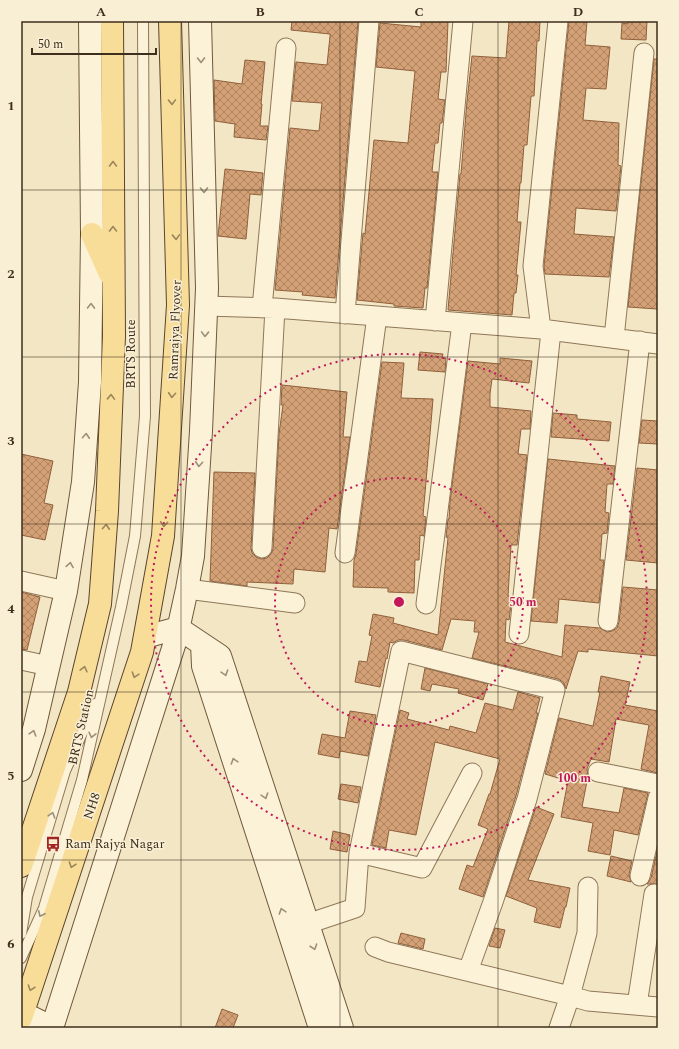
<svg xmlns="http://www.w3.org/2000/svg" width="679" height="1049" font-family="Spectral,serif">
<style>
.building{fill:url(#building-cross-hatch);stroke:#90603c}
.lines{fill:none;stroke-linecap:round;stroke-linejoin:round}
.lane-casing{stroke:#8f7758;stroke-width:12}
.street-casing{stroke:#8f7758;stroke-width:21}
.secondary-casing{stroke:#70583b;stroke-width:24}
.primary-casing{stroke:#5c442d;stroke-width:24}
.lane{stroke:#fcf2d8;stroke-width:10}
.street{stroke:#fcf2d8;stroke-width:19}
.secondary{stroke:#fcf2d8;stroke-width:22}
.primary{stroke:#f8dd99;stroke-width:22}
.oneway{stroke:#9c907a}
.oneway2{stroke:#9a865b}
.grid{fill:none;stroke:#3d2e1d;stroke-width:1;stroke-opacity:0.55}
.ring{fill:none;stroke:#c2185b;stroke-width:2;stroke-dasharray:2 4}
.labels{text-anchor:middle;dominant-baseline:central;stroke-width:3;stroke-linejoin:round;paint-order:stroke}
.street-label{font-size:13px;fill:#3d2e1d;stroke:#f9efd4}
.poi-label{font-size:13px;fill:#3d2e1d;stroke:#f9efd4;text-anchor:start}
.centre{fill:#c2185b;stroke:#f9efd4;stroke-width:2}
.ring-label{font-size:12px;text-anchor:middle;font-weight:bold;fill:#c2185b;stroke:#f9efd4;stroke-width:3;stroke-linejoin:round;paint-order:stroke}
.neatline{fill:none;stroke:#3d2e1d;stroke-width:1.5}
.grid-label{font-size:13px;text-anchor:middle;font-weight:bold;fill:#3d2e1d}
</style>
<defs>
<pattern id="building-cross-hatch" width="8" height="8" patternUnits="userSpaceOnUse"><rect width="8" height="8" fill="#d4a076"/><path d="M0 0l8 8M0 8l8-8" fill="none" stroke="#ad8360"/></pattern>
</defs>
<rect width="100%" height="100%" fill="#f2e6c4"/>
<!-- building -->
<path class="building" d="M292 21H358L335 298 302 295 303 292 275 290 290 128 319 131 322 103 292 101 296 62 327 65 330 36V34L291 30Z
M421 21H448L446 72H441L438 99 445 100 442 123H440L438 143H435L432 172H438L427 288H425L423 308 394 306V304L357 300 363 233 365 234 374 140 408 143 415 71 376 67 380 23 421 27Z
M509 21H540L539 41H537L534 96H531L527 145H524L521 183H520L517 222H521L516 275H518L516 293H514L512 315 448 310 460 174H461L467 101 472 56 506 58Z
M569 21H587L585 45 610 47 606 89 586 88 583 120 619 123 618 165 621 166 616 211 576 208 574 234 614 237 609 277 545 274 544 266Z
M628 21H647L646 40 621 39 622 23 628 24Z
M654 59H658V296L657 309 628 307Z
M245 60 265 62 261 104H262L260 126H268L266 140 234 137 235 124 215 121 214 80 242 84Z
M225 169 263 173 261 195 250 194 246 239 218 236Z
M420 352 443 354 442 358H446L445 372 418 370Z
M500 358 532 361 529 383 492 379 490 394V407L531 411 530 429H521L518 454 527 455 517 545H511L508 596 512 597 509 620 506 619 505 642 562 657 565 625 600 628 607 632 612 631 617 628 619 622 623 587 658 590V656L588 649V652L578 651 566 689 563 682 558 679 472 658 479 632H474L475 621 451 619 442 650 404 640H398L393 643 390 642 387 659 386 658 380 687 355 682 359 661 367 662 372 636 369 635 373 614 394 618 393 623 438 635 448 538 446 537 448 519H449L450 502 468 361 500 364Z
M382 362 404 363 401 398 433 399 425 493 423 516 426 517 424 536 420 535 419 560H415L414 593 388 592V588L353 587 354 560 356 554Z
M282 385 347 392 343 437H350L337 529 329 528 325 572 294 569 293 584 247 582V586L210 581 214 472 255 473 251 548 252 553 256 557 261 559 267 558 271 554 273 549 279 434 283 405H281Z
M553 413 577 415V419L611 422 609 441 551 437Z
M642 420 658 421V444L639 443Z
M21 454 53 461 44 503 53 505 45 540 21 535Z
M548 459 615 466 613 484H607L605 512 609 513 607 533 602 534 600 560H604L599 603 559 599 557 623 531 621Z
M637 468 658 470V563L626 560Z
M21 592 40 597 27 650 21 649Z
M425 668 488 684 483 700 458 693 459 689 432 684 430 691 421 689Z
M601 676 630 682 625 705 658 711V773L641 769 649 725 616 719 609 762 591 759 587 769 588 776 582 807 619 813 624 788 648 793 638 835 614 830 610 855 588 851 593 823 561 817 568 781 545 774 559 718 593 726 600 692H598Z
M518 692 540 698 536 713H538L516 796 483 897 459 889 467 865 473 867 488 829 478 825 489 794H490L500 759 435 742 416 835 389 830 386 848 372 845 400 710 409 713 407 719 449 730 450 726 476 733 485 703 513 710Z
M350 711 376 715 368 756 340 751 339 758 318 754 322 734 345 738Z
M341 784 361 787 358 803 338 799Z
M536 807 554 814 528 880 570 888 566 907H565L560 928 534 922 537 908 506 896Z
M333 831 350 835 347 852 330 849Z
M658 847V884H647L651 878Z
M611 856 632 861 629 874 631 882 607 876Z
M495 928 505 930 500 948 489 946Z
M401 933 425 939 423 949 398 943Z
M222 1009 238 1015 233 1028H215Z"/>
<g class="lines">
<!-- lane casing -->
<g class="lane-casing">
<path id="lane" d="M21 934 27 897 65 771 95 704
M21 958 44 908 82 780 121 607 135 536 145 416 143 21"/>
</g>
<!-- street casing -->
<g class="street-casing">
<path id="street" d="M206 306 275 308 541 329 658 344
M262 308 286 48
M345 314 369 21
M435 321 463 21
M541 329 533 266 558 21
M614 338 644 53
M262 548 275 308
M345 553 377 316
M21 581 66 591
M187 589 295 603
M426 604 462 323
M608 621 640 341
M519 634 551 331
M21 660 49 666
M598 772 658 784
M359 853 422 868 472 773
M640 876 658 798
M307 924 355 908 359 853 401 651 555 690 527 799 493 902 468 971
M375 947 388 952 570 996 587 933 588 887
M637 1005 654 894 658 895
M559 1028 570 996 588 1001 658 1007"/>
</g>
<!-- secondary casing -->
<g class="secondary-casing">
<path id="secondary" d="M178 628 220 656 342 1028
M145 637 178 628
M202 644 203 666 320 1028
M21 770 34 729 66 591 83 482 90 382 92 234 90 21
M21 1012 53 1028
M52 1028 176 639 187 589 193 556 201 431 207 288 200 21"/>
</g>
<!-- primary casing -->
<g class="primary-casing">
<path id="primary" d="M92 234 110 274
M21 866 79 692 100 604 107 511 114 336 112 21
M21 1018 142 652 163 536 178 305 170 21"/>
</g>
<!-- lane -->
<use href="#lane" class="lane"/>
<!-- street -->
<use href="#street" class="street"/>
<!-- secondary -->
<use href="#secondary" class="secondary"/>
<!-- primary -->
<use href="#primary" class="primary"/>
</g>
<!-- one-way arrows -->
<defs><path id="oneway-chevron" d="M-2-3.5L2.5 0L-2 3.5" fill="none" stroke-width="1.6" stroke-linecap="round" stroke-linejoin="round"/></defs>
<g class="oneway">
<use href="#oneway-chevron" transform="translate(201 60) rotate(89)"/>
<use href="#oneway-chevron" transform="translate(204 190) rotate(89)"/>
<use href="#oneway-chevron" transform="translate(91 306) rotate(-89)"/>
<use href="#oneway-chevron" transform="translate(205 334) rotate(92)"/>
<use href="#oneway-chevron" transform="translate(86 436) rotate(-86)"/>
<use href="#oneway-chevron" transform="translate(199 464) rotate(94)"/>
<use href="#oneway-chevron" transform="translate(70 565) rotate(-81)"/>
<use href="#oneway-chevron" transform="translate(225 673) rotate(72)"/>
<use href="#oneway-chevron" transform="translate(33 733) rotate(-73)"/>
<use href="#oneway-chevron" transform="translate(92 735) rotate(103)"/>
<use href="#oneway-chevron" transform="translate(234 761) rotate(-108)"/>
<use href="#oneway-chevron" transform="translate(265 796) rotate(72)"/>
<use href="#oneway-chevron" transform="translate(52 815) rotate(-73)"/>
<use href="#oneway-chevron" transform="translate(282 911) rotate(-108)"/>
<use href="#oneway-chevron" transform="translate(41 914) rotate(115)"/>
<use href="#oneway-chevron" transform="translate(314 947) rotate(71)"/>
</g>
<g class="oneway2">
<use href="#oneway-chevron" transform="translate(172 102) rotate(88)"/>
<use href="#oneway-chevron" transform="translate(113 164) rotate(-90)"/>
<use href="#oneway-chevron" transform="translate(113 229) rotate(-90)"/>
<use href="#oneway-chevron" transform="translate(176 237) rotate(88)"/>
<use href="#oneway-chevron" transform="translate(172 395) rotate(94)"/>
<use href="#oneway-chevron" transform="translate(111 397) rotate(-88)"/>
<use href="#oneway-chevron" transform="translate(164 524) rotate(94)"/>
<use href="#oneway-chevron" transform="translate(106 527) rotate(-86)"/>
<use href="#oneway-chevron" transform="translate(84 669) rotate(-76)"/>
<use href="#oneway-chevron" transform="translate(135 675) rotate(108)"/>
<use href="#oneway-chevron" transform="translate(72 865) rotate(109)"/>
<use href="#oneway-chevron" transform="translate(31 988) rotate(109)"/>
</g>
<!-- grid -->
<path class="grid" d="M181 21V1028M340 21V1028M498 21V1028M21 190H658M21 357H658M21 524H658M21 692H658M21 860H658"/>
<!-- distance rings -->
<g class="ring">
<circle cx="399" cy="602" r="124"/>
<circle cx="399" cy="602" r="248"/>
</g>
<!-- icons -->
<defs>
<g id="bus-bare" transform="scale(1.2)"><path d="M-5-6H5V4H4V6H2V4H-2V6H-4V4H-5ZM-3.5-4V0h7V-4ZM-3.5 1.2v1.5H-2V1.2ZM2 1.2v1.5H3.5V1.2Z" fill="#a32522" stroke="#f9efd4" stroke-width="2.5" paint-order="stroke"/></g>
</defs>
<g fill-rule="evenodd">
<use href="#bus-bare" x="53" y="844"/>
</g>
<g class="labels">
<!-- street labels -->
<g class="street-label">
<text transform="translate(175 330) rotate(-88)">Ramrajya Flyover</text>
<text transform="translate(131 354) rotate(-90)">BRTS Route</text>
<text transform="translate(81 727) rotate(-77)">BRTS Station</text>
<text transform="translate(92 806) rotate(-71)">NH8</text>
</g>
<!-- poi labels -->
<g class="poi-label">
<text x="65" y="844">Ram Rajya Nagar</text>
</g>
</g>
<circle cx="399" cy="602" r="6" class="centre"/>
<g class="ring-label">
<text x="523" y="606">50 m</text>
<text x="574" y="782">100 m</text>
</g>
<!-- border -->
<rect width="679" height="1049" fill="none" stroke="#f9efd4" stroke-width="44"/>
<!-- scale -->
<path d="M32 48v6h124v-6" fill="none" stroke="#3d2e1d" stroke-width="2"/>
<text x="38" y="48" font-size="12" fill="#3d2e1d" stroke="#f9efd4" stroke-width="3" paint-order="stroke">50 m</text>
<rect x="22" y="22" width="635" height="1005" class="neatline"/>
<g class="grid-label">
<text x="101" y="16">A</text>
<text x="260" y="16">B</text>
<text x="419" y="16">C</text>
<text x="578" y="16">D</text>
<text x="11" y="110">1</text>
<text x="11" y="278">2</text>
<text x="11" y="445">3</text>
<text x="11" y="613">4</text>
<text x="11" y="780">5</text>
<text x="11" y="948">6</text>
</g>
</svg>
